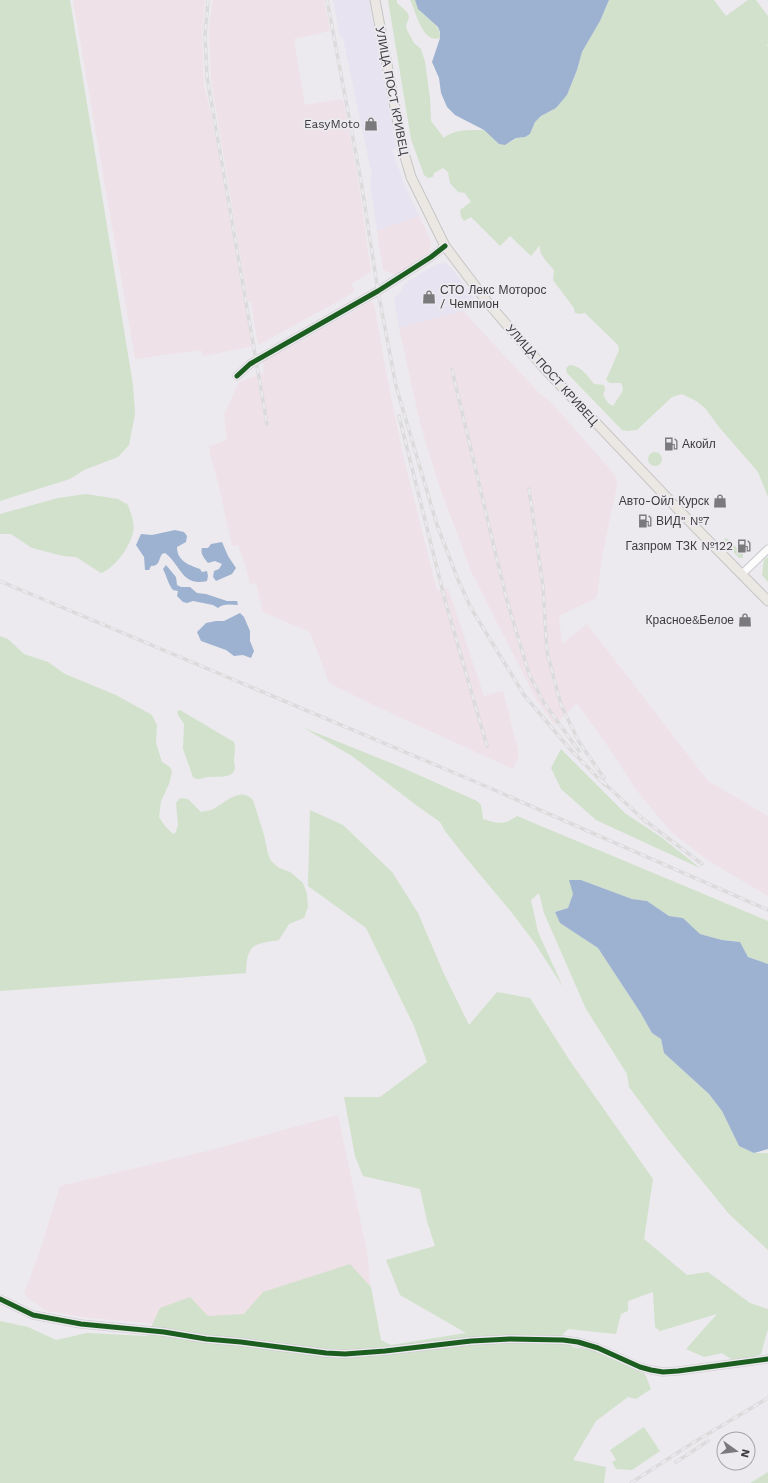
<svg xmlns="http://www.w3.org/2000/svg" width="768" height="1483" font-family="'Work Sans',sans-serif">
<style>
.commercial{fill:#e7e3f1}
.industrial{fill:#efe1e8}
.green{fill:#d1e1cb}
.water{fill:#9db2d1}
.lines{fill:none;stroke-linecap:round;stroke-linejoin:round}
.minor-casing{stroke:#cac8cb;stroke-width:9}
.major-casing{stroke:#c6c6c7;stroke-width:11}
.minor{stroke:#fcfcfc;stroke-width:7}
.major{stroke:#ebe7e2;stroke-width:9}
.rail-casing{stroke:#dbdbdb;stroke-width:3.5}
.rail{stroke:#ece9ef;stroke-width:2;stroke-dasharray:6;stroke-linecap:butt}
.cycleway-casing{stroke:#ece9ef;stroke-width:8}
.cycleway{stroke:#1b5e20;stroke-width:5}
.labels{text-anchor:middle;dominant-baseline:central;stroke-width:4;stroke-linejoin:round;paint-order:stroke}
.street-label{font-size:12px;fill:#3d3c3e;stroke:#ece9ef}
.poi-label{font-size:12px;fill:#3d3c3e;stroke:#ece9ef;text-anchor:end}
</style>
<rect width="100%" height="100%" fill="#eceaee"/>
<!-- commercial -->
<path class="commercial" d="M333 0H369L396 148 392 150 404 184 419 216 377 231 370 182 372 175 368 157 343 38H340Z
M446 263 453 270 478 303 472 309 399 328 394 298 401 292 404 284 437 264Z"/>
<!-- industrial -->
<path class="industrial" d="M73 0H205L202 35 204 85 211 113 252 346 203 356 201 350 135 359Z
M213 0H324L330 31 294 39 305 105 342 99 344 104 359 185 371 272 351 284 354 289 353 293 258 345 251 302H248L211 80 209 27Z
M419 216 431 241 429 252 396 275 383 270 377 231Z
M372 301 375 308 387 377 403 455 437 591 448 588 484 696 503 691 519 755 513 769 384 710 329 683 310 632 263 612 256 583 250 584 245 564 238 545 232 546 219 486 210 454 209 446 227 440 224 415 239 382 264 373 263 362Z
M463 311 540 394 550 401 615 475 617 486 602 556 598 590 596 598 559 616 562 644 587 624 708 781 768 816V896L709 861 671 832 637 791 609 748 577 703 555 725 537 701 471 571 439 485 420 423 399 328Z
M338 1115 367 1252 376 1344 91 1318 47 1311 29 1299 24 1293 39 1254 60 1186 207 1151Z"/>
<!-- green -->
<path class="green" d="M0 0H70L133 385 135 414 129 445 118 457 84 470 70 479 0 501Z
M388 0H397V3L407 12 409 17 406 26 407 30 414 43 421 49 425 62 430 98 431 121 444 138C453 129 472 130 484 130L499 144 511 142 516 138 525 137 530 134 535 122 541 116 556 108 567 95 577 70 582 52 600 21 609 0H714L726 16 748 0H756L768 16V44L767 45 768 47V497L758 472 719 427 705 408 696 401 682 394 672 397 637 430 627 431 622 430 567 373 566 368 570 365C581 366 588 376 594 384L604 385 605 390 603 395 608 403 613 406 622 392 623 388 621 383H610L606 380 619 350 618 345 585 313 579 314 575 313 574 308 553 280 554 270C548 263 538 254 540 245L531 256 510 236 500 246 471 217 464 221 461 217 460 210 471 202 465 193 458 192 450 183 448 172 443 168 434 173 433 177 428 178 424 175 411 139Z
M410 0H415C416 3 417 7 419 9 426 20 441 23 440 38 422 44 416 11 410 0Z
M648 459a7 7 0 1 1 14 0a7 7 0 1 1-14 0Z
M86 494 118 499 128 505C131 514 135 523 133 532 130 547 115 568 101 573L76 557 63 556 32 548 11 534H0V514L58 498Z
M725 538 728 539 743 554V558H739L724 542Z
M768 557V582L762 575 764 560Z
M0 636 8 639 24 654 48 662 65 674 116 695 152 715 157 725 156 743 162 762 170 767 172 772 169 784 161 801 159 817 165 826 173 834 176 832 178 825 176 803 180 798 188 799 201 812C204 811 208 811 211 810 224 805 239 785 253 800L264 835 268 854 271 861 279 868 290 872 303 883 307 894 308 907 304 918 289 924 279 940C252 944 247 945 246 973L0 991Z
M180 710 234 742C236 749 234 754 234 761 234 763 235 765 235 767 234 780 217 776 208 777 202 778 198 781 193 777L183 749 184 724 178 715 177 712Z
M304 728 396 765 477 801 481 805 483 819C498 824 504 825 517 816L768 921V964L748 957 740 942 722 940 700 934 683 918 669 916 647 901 632 899 581 880 573 894 568 908 555 912 560 923 598 948 640 1012 652 1033 661 1039 664 1053 709 1094 722 1111 739 1146 754 1153H768V1250L729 1214 667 1138 629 1087 627 1074 586 1009 544 913 539 893 531 900 538 932 563 987 534 942 512 913 467 859 445 831 440 822 416 805 352 756Z
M561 749 626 814 661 837 700 868 596 820 561 789 551 768Z
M310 810 343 825 392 872 418 913 444 974 469 1025 497 992 530 998 570 1061 653 1179 644 1239 687 1275 708 1272 750 1303 768 1309V1329L761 1354 737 1363 722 1353 704 1357 686 1349 717 1314 660 1331 655 1327 653 1292 628 1301V1311L621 1314 616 1334 568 1329 561 1336 572 1347 594 1350 645 1374 651 1389 636 1399 628 1397 596 1421 573 1460 606 1467 604 1483H0V1321L28 1327 56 1340 87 1333 147 1336 160 1308 190 1297 208 1316 244 1314 263 1292 350 1264 371 1287 381 1340 391 1345 466 1333 400 1295 386 1260 435 1246 427 1221 420 1189 363 1176 355 1156 344 1097H380L427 1062 414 1026 366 928 308 886Z
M644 1427 660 1451 632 1470 616 1469 612 1462 616 1460 610 1450Z
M768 1472V1483H750Z"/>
<!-- water -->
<path class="water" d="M415 0H609L600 21 582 52 577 70 567 95 556 108 541 116 535 122 530 134 525 137 516 138 505 145 499 144 484 130 455 115 447 107 441 93 439 78 432 62 440 38V32L438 27 418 9Z
M175 530 184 532 187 536 186 542 177 547C177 561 189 565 200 569L202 572 207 571 208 576 207 581C182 587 181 565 165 553L162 554C158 560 160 566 151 566L149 570H145L144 557 136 545 141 534 152 535Z
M222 542 228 556 236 568 232 574 216 581 213 577 214 571 219 569 222 564 215 561 208 563C204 558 200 554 202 548H208L211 544Z
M166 565 176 577 177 585 181 587H190L197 593 206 594 227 601H237L238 605C231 605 224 603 218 608L213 605 193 601 187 603 183 602 177 596 178 591 173 590C168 584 167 577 163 569Z
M240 613 244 617 250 631V641L254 651 251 658 243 655 234 656 226 650 201 641 197 632 206 623 216 621H224Z
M569 880H581L632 899 647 901 669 916 683 918 700 934 722 940 740 942 748 957 768 964V1149L754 1153 739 1146 722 1111 709 1094 664 1053 661 1039 652 1033 640 1012 598 948 560 923 555 912 568 908 573 894Z"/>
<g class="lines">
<!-- minor casing -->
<g class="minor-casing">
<path id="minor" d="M237 376 250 364 378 291 431 257 445 246
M742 574 768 549
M0 1299 33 1315 81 1324 164 1332 206 1339 241 1342 326 1353 345 1354 385 1351 471 1341 510 1339 563 1340 578 1342 598 1348 640 1367 651 1370 663 1372 678 1371 768 1359"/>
</g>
<!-- major casing -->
<g class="major-casing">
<path id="major" d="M375 0 403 150 411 177 445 246 488 303 545 369 693 525 768 601"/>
</g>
<!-- minor -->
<use href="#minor" class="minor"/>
<!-- major -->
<use href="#major" class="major"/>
<!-- rail casing -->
<g class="rail-casing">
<path id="rail" d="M208 0 205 35 207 77 267 424
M327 0 361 181 378 291 396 386 437 525 459 582 471 608 524 695 569 748 605 785
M452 370 506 597 529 674 544 703 579 751
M399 416 446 604 487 746
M529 489 543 587 547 652 561 705 579 742 604 778
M0 581 476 782 768 910
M602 781 646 822
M643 819 702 864
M676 1462 708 1441
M631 1483 691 1444 768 1398"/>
</g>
<!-- rail -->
<use href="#rail" class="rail"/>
<!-- cycleway casing -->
<g class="cycleway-casing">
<path id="cycleway" d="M237 376 250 364 378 291 431 257 445 246
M0 1299 33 1315 81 1324 164 1332 206 1339 241 1342 326 1353 345 1354 385 1351 471 1341 510 1339 563 1340 578 1342 598 1348 640 1367 651 1370 663 1372 678 1371 768 1359"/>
</g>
<!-- cycleway -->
<use href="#cycleway" class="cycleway"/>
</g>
<!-- icons -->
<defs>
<g id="shop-bare" transform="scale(1.08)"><path d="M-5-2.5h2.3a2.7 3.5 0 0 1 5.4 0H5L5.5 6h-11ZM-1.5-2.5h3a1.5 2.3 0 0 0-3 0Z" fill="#7a797c" stroke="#ece9ef" stroke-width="2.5" paint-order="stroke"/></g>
<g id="fuel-bare" transform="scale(1.08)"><path d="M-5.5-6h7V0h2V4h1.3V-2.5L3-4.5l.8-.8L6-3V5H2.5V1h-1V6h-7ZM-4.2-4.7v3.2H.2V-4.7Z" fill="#7a797c" stroke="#ece9ef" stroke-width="2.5" paint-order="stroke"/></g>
</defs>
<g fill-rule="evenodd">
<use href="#shop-bare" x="371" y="124"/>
<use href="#shop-bare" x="429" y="297"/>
<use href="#fuel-bare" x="671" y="444"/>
<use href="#shop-bare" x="720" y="501"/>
<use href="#fuel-bare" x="645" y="521"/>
<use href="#fuel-bare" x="744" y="546"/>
<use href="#shop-bare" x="745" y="620"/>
</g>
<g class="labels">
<!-- street labels -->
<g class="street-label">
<text transform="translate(392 91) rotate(79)">УЛИЦА ПОСТ КРИВЕЦ</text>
<text transform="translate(552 375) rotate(48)">УЛИЦА ПОСТ КРИВЕЦ</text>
</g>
<!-- poi labels -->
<g class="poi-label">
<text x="360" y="124">EasyMoto</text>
<text x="440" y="290" text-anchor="start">СТО Лекс Моторос<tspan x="440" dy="14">/ Чемпион</tspan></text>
<text x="682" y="444" text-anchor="start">Акойл</text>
<text x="709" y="501">Авто-Ойл Курск</text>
<text x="656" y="521" text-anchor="start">ВИД" №7</text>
<text x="733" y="546">Газпром ТЗК №122</text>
<text x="734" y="620">Красное&amp;Белое</text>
</g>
</g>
<!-- north arrow -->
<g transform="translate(736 1451) rotate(104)"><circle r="19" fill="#ece9ef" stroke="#a6a4a8"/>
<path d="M0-3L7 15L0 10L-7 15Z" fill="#7a797c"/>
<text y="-6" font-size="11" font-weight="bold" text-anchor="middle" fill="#3d3c3e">N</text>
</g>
</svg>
